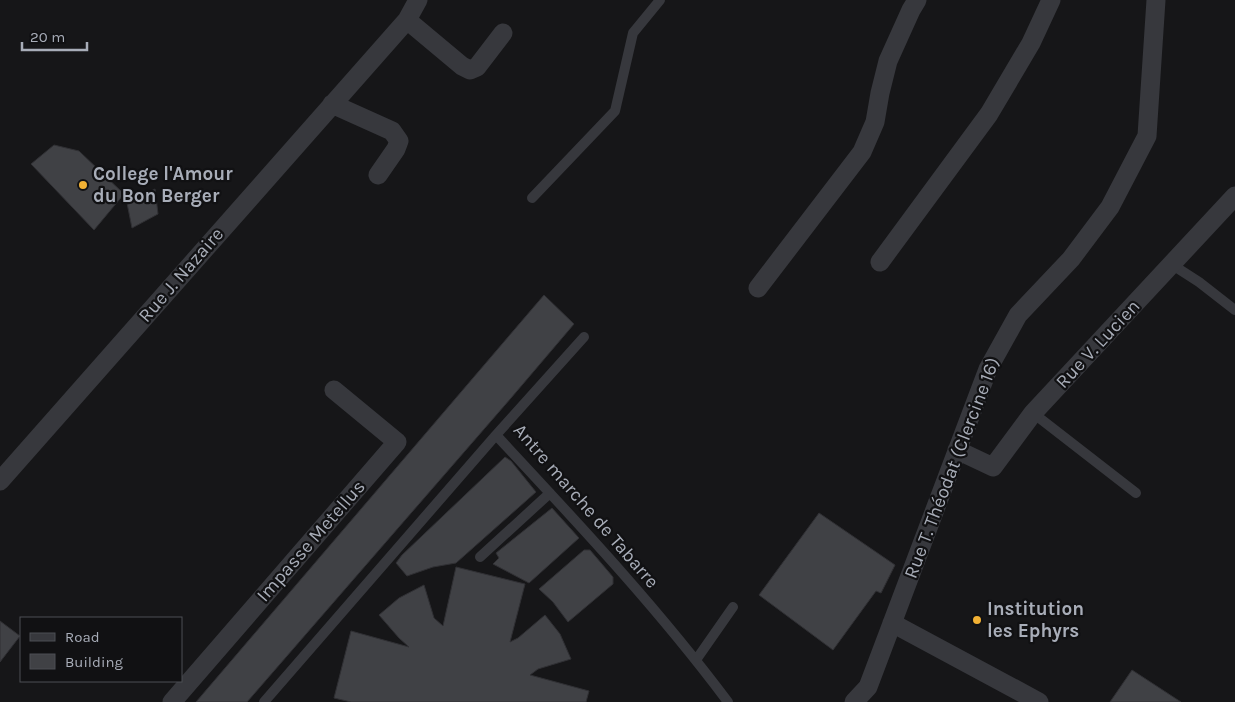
<svg xmlns="http://www.w3.org/2000/svg" width="1235" height="702" font-family="Karla,sans-serif">
<style>
.building{fill:#404145;stroke:#303034}
.lines{fill:none;stroke-linecap:round;stroke-linejoin:round}
.lane{stroke:#37383d;stroke-width:10}
.street{stroke:#37383d;stroke-width:19}
.poi-dot{fill:#f2b134;stroke:#111113;stroke-width:2}
.labels{text-anchor:middle;dominant-baseline:central;stroke-width:4.5;stroke-linejoin:round;paint-order:stroke}
.poi-label{font-size:19px;font-weight:bold;fill:#a8adb8;stroke:#111113;text-anchor:start}
.street-label{font-size:19px;fill:#a8adb8;stroke:#111113}
</style>
<rect width="100%" height="100%" fill="#161618"/>
<!-- building -->
<path class="building" d="M54 145 79 151 124 194 94 230 31 164Z
M155 189 158 214 132 228 127 203Z
M544 295 574 324 511 398 247 702H196Z
M505 457 511 461 536 492 456 563 433 567 407 576 396 563 402 555Z
M552 508 579 538 529 583 493 564 499 558 496 553Z
M819 513 895 565 881 593 876 591 833 650 759 595Z
M584 550H590L613 577V584L568 622 553 602 539 589Z
M456 567 525 584 510 642 518 638 545 615 560 634 571 659 538 669 530 675 589 691 586 702H351L334 698 351 631 409 647 399 638 379 615 399 598 424 585 434 618 443 626Z
M0 621 20 636 0 662Z
M1132 670 1181 702H1110Z"/>
<g class="lines">
<!-- lane -->
<path class="lane" d="M532 198 615 111 633 33 660 0
M1171 264 1199 282 1235 310
M584 337 496 435C576 521 657 607 728 702
M1033 413 1136 493
M480 557 550 493
M696 660 733 607
M264 702 496 435"/>
<!-- street -->
<path class="street" d="M407 20 462 66 470 70 477 67 503 33
M332 104 392 131 399 141 396 149 378 175
M880 262 989 114 1031 43 1051 0
M758 288 862 152 875 122 880 93 888 61 911 10 917 0
M957 450 993 467 1033 413 1235 196
M0 481 407 20 418 0
M892 623 1039 702
M172 702 397 442 334 390
M854 702 868 687 988 369 1018 315 1071 259 1110 207 1147 136 1156 0"/>
</g>
<!-- markers -->
<g class="poi-dot">
<circle cx="83" cy="185" r="5"/>
<circle cx="977" cy="620" r="5"/>
</g>
<g class="labels">
<!-- poi labels -->
<g class="poi-label">
<text x="93" y="174">College l'Amour<tspan x="93" dy="22">du Bon Berger</tspan></text>
<text x="987" y="609">Institution<tspan x="987" dy="22">les Ephyrs</tspan></text>
</g>
<!-- street labels -->
<g class="street-label">
<text transform="translate(181 275) rotate(-49)">Rue J. Nazaire</text>
<text transform="translate(1098 344) rotate(-47)">Rue V. Lucien</text>
<text transform="translate(952 468) rotate(-69)">Rue T. Théodat (Clercine 16)</text>
<text transform="translate(586 506) rotate(49)">Antre marche de Tabarre</text>
<text transform="translate(311 541) rotate(-49)">Impasse Metellus</text>
</g>
</g>
<!-- legend -->
<rect x="20" y="617" width="162" height="65" fill="#111113" stroke="#4d4f55"/>
<rect x="30" y="633" width="25" height="8" fill="#37383d" stroke="#4d4f55"/>
<text x="65" y="642" font-size="15" fill="#a8adb8">Road</text>
<rect x="30" y="654" width="25" height="15" fill="#404145" stroke="#4d4f55"/>
<text x="65" y="667" font-size="15" fill="#a8adb8">Building</text>
<!-- scale -->
<path d="M22 42v8h65v-8" fill="none" stroke="#a8adb8" stroke-width="2.5"/>
<text x="30" y="42" font-size="15" fill="#a8adb8" stroke="#111113" stroke-width="4" paint-order="stroke">20 m</text>
</svg>
